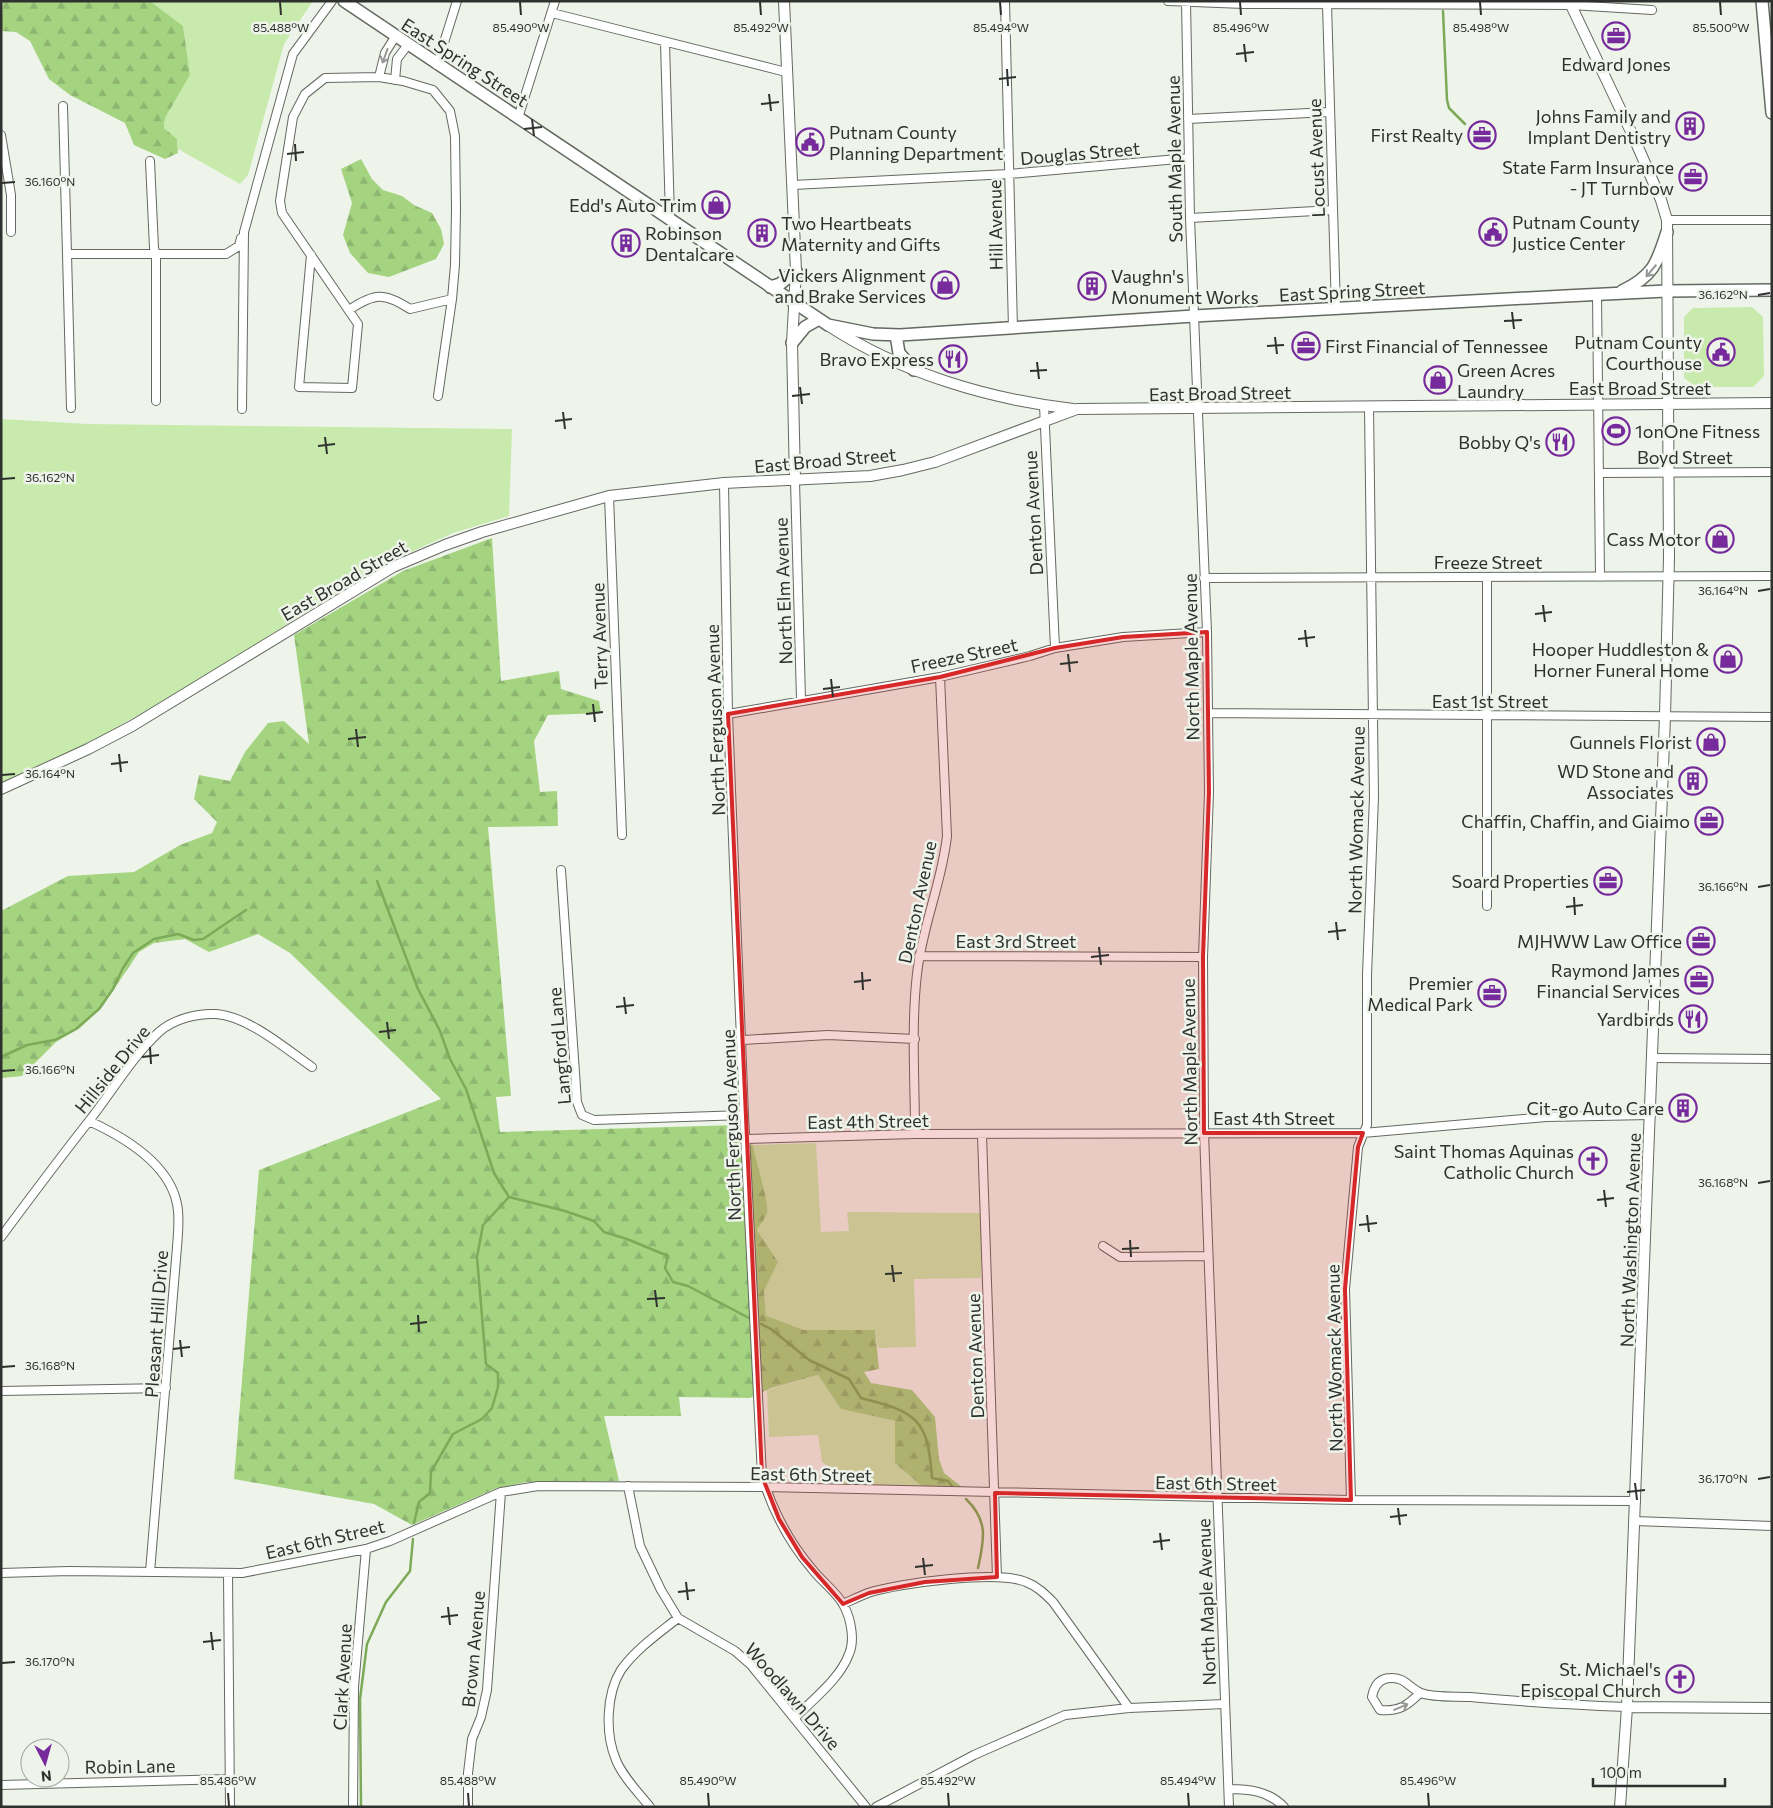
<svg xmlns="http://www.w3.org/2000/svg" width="1773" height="1808" font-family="Commissioner,sans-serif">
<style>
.green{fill:#c8ebad}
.forest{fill:url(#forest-firs)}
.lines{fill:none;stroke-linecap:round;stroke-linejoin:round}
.stream{stroke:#7daa58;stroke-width:2.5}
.street-casing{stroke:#646961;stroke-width:10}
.secondary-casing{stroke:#646961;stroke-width:12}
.primary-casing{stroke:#646961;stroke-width:14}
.street{stroke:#fff;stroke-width:8}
.secondary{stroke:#fff;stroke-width:10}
.primary{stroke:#fff;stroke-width:11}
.oneway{stroke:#979896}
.marked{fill:#d62828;fill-opacity:0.2;stroke:#d62828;stroke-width:4;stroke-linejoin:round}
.ticks{fill:none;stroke:#2f312e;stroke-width:2}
.labels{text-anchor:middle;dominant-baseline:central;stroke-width:5;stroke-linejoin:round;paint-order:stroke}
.street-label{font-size:18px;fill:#2f312e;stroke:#eef4ea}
.poi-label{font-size:18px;fill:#2f312e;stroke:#eef4ea;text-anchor:end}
.ticks-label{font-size:12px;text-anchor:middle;fill:#2f312e;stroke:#eef4ea;stroke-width:5;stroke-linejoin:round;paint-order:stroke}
</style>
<defs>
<pattern id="forest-firs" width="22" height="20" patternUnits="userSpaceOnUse" patternTransform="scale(1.25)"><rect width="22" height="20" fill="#a5d481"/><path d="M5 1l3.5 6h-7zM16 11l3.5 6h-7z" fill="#8eb670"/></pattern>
</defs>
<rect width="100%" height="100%" fill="#eef4ea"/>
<!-- green -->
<path class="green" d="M150 1H313L284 44 248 175 240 184 178 149 177 139 164 128 165 118 190 75 183 26Z
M1752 307 1763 317 1764 376 1753 387H1696L1684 378V317L1693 308Z
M1 419 88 424 512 429 509 516 453 533 382 565 181 691 84 746 1 784Z
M816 1143 821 1232 849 1231 847 1212 981 1213V1278L914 1279 916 1347 878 1348 875 1330H804L766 1317 764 1291 778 1262 757 1230C760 1225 765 1219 767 1213 770 1205 755 1157 753 1145Z
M818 1375 841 1409 895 1421V1463L923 1487 841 1484 839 1473 822 1462 818 1435 769 1437 767 1390Z"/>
<!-- forest -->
<path class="forest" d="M3 1H150L183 26 190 75 165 118 164 128 177 139 178 153 165 159 134 145 125 123 70 95 49 79 30 41 16 32 1 31Z
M361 159 372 179 383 190 402 196 414 205 432 213 441 229 444 244 436 259 389 277 368 273 350 253 343 235 352 203 341 169Z
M492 538 501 681 559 671 561 689 599 701 601 713 548 715 534 741 540 792 557 791 558 826 488 827 511 1096 496 1097 500 1132 737 1125 739 1143 753 1145C755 1157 770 1205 767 1213 765 1219 760 1225 757 1230L778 1262 764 1291 766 1316 804 1330H875L879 1369 864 1372 871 1383 912 1390 935 1417 939 1459 944 1473 962 1487H923L895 1463V1421L841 1409 818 1375 771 1388 750 1398 679 1397 681 1416H604L619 1481 526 1482 495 1489 412 1525 374 1504 234 1479 259 1170 441 1099 290 953 258 934 209 952 185 939 154 943 139 952 102 1007 80 1028 56 1042 22 1076 1 1078V911L68 876 134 872 180 845 212 833 217 822 194 799 199 775 230 781 245 752 268 723 284 721 309 744 294 635 403 571Z"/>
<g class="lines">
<!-- stream -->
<path class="stream" d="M1443 11 1447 100 1449 108 1465 124
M377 881 418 989 440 1031 450 1059 466 1089 494 1173 509 1197 483 1225 477 1257 486 1364 498 1373V1387L492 1408 482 1419 453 1434 431 1472 430 1493 419 1502 414 1523
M1 1057 27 1045 55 1040 76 1029 99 1009 113 989 123 968 133 953 154 939 178 934 194 940 203 939 246 910
M509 1197 565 1211 594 1221 604 1232 627 1239 668 1256 665 1268 673 1282 688 1286 749 1318
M761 1324 771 1329 809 1360 849 1379 861 1398C917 1412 928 1419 932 1478L948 1481 952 1486
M966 1499C989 1521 984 1540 978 1568
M361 1807 360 1699 367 1644 386 1602 410 1571 413 1539"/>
<!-- street casing -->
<g class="street-casing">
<path id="street" d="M1005 1 1013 329
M1168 1 1244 4 1571 5 1652 10
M1186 1 1190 218 1207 632 1209 792 1203 957 1204 1133 1229 1807
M1327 4 1336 310
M552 13 786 72
M665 43 670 218
M437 65 457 1
M379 77 385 53 395 37
M395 80 397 59 407 46
M63 106 67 254
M518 118 555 1
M1188 119 1328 112
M1 135 11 195V232
M150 161 154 248 156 255V401
M793 185 1009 174 1189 158
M1190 218 1333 210
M1667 220H1772
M311 255 299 387 352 388 358 324 282 213 280 201 293 117 305 94 325 78 379 77 403 81 433 90 450 111 455 136 456 209 455 265 452 299 410 309C384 292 374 293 349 310
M1597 294 1600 577
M438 396 452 299
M1044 405 1055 648
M71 408 67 254H226L239 246 241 238
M242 409 244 232 293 54 332 1
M1599 473 1772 472
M795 481 801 699
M724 483 728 714 744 1115 762 1476C772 1509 789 1542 812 1569 821 1581 838 1593 844 1606 851 1619 855 1641 849 1654 840 1679 813 1699 795 1718
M609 496 622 835
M1487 577V906
M1204 578 1772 576
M1208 713 1772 717
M728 714 940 677 1030 656 1055 648 1123 637 1207 632
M561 870 577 1102 582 1115 594 1120 744 1115
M919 956 1203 957
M743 1040 828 1035 915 1039
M1653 1058 1772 1059
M89 1121C124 1137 169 1163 177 1204 180 1218 178 1233 177 1247L150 1572
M915 1134C915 1081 911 1026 917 974 922 926 942 883 947 836L940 677
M982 1135 997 1577
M745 1139 915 1134 1363 1133 1546 1117 1651 1115
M1 1237C30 1198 59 1159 89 1121 112 1092 131 1058 159 1032 174 1019 197 1013 216 1014 248 1016 286 1049 312 1067
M1103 1246 1120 1257 1208 1256
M1 1391 166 1388
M628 1486 640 1546 661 1590 678 1618 735 1651 751 1665 866 1807
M1351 1500 1345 1289 1358 1147 1367 1125V975L1374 797 1369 408
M1635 1521 1772 1526
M1 1573 69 1571 242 1573 366 1549 390 1541 501 1492 538 1486 765 1487 1351 1500 1636 1501
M228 1573 230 1807
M843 1604C852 1600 860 1596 868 1593 898 1583 998 1570 1026 1582 1037 1586 1045 1594 1053 1602L1129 1708
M1420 1693C1408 1705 1399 1712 1380 1710L1372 1697C1374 1686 1379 1678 1391 1678 1405 1677 1410 1689 1421 1693 1435 1698 1455 1696 1470 1697 1523 1702 1575 1705 1627 1707
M1 1785 230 1779
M1229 1789C1249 1789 1269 1791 1284 1807
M353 1807 354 1687 366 1549
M468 1807V1773L472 1739 481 1717 487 1690 501 1492
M650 1807C638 1792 623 1777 616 1760 605 1734 606 1694 621 1670 636 1649 658 1634 678 1618
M876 1807 974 1755 1065 1715 1129 1708 1225 1704"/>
</g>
<!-- secondary casing -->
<g class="secondary-casing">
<path id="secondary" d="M784 1 796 271 792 343 795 481
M1569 1 1634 138 1661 200 1667 220 1669 557 1665 716 1627 1707 1620 1807
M829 326C901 373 988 399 1073 409
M1 789 88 749 132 726 393 567 445 545 482 532 609 496 724 483 870 476 903 470 935 462 1077 409 1772 403
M1627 1707 1772 1708"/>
</g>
<!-- primary casing -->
<g class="primary-casing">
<path id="primary" d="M344 1 828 325 873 334 900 335 1194 316 1565 296 1666 291 1772 290
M1762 1 1772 113
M770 287 780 284 796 271
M1622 291C1653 276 1657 264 1667 232
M896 335 899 353 914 370
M792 343 805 327 819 319"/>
</g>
<!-- street -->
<use href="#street" class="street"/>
<!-- secondary -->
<use href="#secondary" class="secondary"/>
<!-- primary -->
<use href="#primary" class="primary"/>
</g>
<!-- one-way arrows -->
<defs><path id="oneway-shaft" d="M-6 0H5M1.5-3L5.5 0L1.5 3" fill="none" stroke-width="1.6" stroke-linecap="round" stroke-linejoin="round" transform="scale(1.25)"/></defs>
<g class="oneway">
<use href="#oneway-shaft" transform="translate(385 56) rotate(110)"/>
<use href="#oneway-shaft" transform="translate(1651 271) rotate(130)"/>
<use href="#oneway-shaft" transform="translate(1401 1707) rotate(-23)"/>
</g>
<!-- marked area -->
<path class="marked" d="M1207 632 1209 792 1203 957 1204 1133H1363L1358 1147 1345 1289 1351 1500 995 1493 997 1577 925 1582 869 1593 843 1604 802 1557 779 1519 762 1476 728 714 940 677 1055 648 1123 637Z"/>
<!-- ticks -->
<path class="ticks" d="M280 2 281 15M520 2 521 15M760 2 761 15M1000 2 1001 15M1240 2 1241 15M1480 2 1481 15M1720 2 1721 15M1244 44 1246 62M1236 54 1254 52M1007 69 1008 86M999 79 1016 77M769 94 771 111M761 104 779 102M532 119 534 136M524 129 542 127M295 144 296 161M287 154 304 152M2 183 15 182M1758 295 1770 293M1512 312 1514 329M1504 321 1522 320M1275 337 1277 354M1267 346 1284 345M1037 362 1039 379M1030 371 1047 370M800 387 802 404M792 396 810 394M563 412 565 429M555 421 572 419M325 437 327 454M318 446 335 444M2 479 15 478M1758 591 1770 589M1543 605 1545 622M1535 614 1552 612M1305 630 1307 647M1298 639 1315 637M1068 654 1070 672M1060 664 1078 662M831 679 833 697M823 689 840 687M593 704 595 722M586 714 603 712M356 729 358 747M348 739 366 737M119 754 121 772M111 764 128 762M2 775 15 774M1758 887 1770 885M1574 897 1575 915M1566 907 1583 905M1336 922 1338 940M1328 932 1346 930M1099 947 1101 965M1091 957 1109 955M862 972 863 990M854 982 871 980M624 997 626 1014M616 1007 634 1005M387 1022 389 1039M379 1032 396 1030M150 1047 151 1064M142 1057 159 1055M2 1071 15 1070M1758 1183 1770 1181M1604 1190 1606 1207M1597 1200 1614 1198M1367 1215 1369 1232M1359 1225 1377 1223M1130 1240 1131 1257M1122 1249 1139 1248M892 1265 894 1282M885 1274 902 1273M655 1290 657 1307M647 1299 665 1298M418 1315 419 1332M410 1324 427 1322M180 1340 182 1357M173 1349 190 1347M2 1367 15 1366M1758 1479 1770 1477M1635 1483 1637 1500M1627 1492 1645 1490M1398 1508 1400 1525M1390 1517 1407 1515M1160 1533 1162 1550M1153 1542 1170 1540M923 1558 925 1575M915 1567 933 1565M686 1582 688 1600M678 1592 695 1590M448 1607 450 1625M441 1617 458 1615M211 1632 213 1650M203 1642 221 1640M2 1663 15 1662M228 1793 229 1806M468 1793 469 1806M708 1793 709 1806M948 1793 949 1806M1188 1793 1189 1806M1428 1793 1429 1806"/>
<!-- icons -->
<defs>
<g id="office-ring" transform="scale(1.4375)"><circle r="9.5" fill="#eef4ea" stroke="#772a9c" stroke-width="1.5"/><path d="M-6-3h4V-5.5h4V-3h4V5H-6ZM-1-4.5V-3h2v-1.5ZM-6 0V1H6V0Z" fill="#772a9c"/></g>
<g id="building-ring" transform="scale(1.4375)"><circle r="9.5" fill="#eef4ea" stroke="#772a9c" stroke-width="1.5"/><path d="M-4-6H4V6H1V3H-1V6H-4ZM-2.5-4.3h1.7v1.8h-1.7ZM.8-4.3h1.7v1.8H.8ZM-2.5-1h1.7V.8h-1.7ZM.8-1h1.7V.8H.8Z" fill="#772a9c"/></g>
<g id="civic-ring" transform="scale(1.4375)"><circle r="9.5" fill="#eef4ea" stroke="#772a9c" stroke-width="1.5"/><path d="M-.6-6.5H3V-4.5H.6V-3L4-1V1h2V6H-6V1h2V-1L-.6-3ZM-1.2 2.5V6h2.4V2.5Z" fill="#772a9c"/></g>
<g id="shop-ring" transform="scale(1.4375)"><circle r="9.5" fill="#eef4ea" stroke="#772a9c" stroke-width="1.5"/><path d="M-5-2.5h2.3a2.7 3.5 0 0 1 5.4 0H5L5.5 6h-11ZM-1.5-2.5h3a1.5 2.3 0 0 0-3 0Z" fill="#772a9c"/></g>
<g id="restaurant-ring" transform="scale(1.4375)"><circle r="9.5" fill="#eef4ea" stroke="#772a9c" stroke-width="1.5"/><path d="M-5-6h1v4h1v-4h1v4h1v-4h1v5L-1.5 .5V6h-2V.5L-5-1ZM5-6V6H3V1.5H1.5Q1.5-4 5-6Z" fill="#772a9c"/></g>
<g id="stadium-ring" transform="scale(1.4375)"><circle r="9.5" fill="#eef4ea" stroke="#772a9c" stroke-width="1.5"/><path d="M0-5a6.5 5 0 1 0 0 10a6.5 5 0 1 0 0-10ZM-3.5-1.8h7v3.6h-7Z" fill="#772a9c"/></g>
<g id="church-ring" transform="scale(1.4375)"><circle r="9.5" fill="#eef4ea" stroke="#772a9c" stroke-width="1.5"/><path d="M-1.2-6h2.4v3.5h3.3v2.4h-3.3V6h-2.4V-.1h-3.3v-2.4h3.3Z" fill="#772a9c"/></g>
</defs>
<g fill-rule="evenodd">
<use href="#office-ring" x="1616" y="36"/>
<use href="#building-ring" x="1690" y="126"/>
<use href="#office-ring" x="1482" y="135"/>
<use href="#civic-ring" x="810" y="142"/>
<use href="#office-ring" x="1693" y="177"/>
<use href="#shop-ring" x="716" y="205"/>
<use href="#civic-ring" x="1493" y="232"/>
<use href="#building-ring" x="762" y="233"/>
<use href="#building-ring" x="626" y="243"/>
<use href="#shop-ring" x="945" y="285"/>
<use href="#building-ring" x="1092" y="286"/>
<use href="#office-ring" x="1306" y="346"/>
<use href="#civic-ring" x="1721" y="352"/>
<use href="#restaurant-ring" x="953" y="359"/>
<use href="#shop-ring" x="1438" y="380"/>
<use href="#stadium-ring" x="1616" y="431"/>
<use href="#restaurant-ring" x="1560" y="442"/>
<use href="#shop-ring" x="1720" y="539"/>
<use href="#shop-ring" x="1728" y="659"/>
<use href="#shop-ring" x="1711" y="742"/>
<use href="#building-ring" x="1693" y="781"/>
<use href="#office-ring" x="1709" y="821"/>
<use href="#office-ring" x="1608" y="881"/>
<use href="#office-ring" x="1701" y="941"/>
<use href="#office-ring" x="1699" y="980"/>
<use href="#office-ring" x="1492" y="993"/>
<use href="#restaurant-ring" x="1693" y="1019"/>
<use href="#building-ring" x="1683" y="1108"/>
<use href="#church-ring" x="1593" y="1161"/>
<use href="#church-ring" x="1680" y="1679"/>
</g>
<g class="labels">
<!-- street labels -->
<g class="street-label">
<text transform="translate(465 62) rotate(33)">East Spring Street</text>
<text transform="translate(1080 153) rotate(-5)">Douglas Street</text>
<text transform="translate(1316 158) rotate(-92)">Locust Avenue</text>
<text transform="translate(1174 159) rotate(-91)">South Maple Avenue</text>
<text transform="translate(995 225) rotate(-91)">Hill Avenue</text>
<text transform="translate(1352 291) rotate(-3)">East Spring Street</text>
<text x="1640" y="388">East Broad Street</text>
<text transform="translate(1220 393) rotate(-1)">East Broad Street</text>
<text x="1685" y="457">Boyd Street</text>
<text transform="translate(825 460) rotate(-5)">East Broad Street</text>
<text transform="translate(1033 513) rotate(-93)">Denton Avenue</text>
<text x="1488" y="562">Freeze Street</text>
<text transform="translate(344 580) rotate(-30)">East Broad Street</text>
<text transform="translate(783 591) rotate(-92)">North Elm Avenue</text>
<text transform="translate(599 636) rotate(-92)">Terry Avenue</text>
<text transform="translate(964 655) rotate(-12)">Freeze Street</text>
<text transform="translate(1191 657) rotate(-91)">North Maple Avenue</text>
<text x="1490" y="701">East 1st Street</text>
<text transform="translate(715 720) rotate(-92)">North Ferguson Avenue</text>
<text transform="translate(1356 820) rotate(-89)">North Womack Avenue</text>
<text transform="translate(917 902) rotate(-78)">Denton Avenue</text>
<text x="1016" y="941">East 3rd Street</text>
<text transform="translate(559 1046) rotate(-95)">Langford Lane</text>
<text transform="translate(1189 1062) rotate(-91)">North Maple Avenue</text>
<text transform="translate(112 1069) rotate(-51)">Hillside Drive</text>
<text x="1274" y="1118">East 4th Street</text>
<text transform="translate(868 1121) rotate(-1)">East 4th Street</text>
<text transform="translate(731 1125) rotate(-92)">North Ferguson Avenue</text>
<text transform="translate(1630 1240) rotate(-88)">North Washington Avenue</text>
<text transform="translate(156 1324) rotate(-86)">Pleasant Hill Drive</text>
<text transform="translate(975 1356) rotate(-92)">Denton Avenue</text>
<text transform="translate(1334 1358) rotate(-91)">North Womack Avenue</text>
<text transform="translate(811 1474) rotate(1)">East 6th Street</text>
<text transform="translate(1216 1483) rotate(1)">East 6th Street</text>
<text transform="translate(325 1539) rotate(-13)">East 6th Street</text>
<text transform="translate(1206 1602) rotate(-92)">North Maple Avenue</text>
<text transform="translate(473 1649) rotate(-85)">Brown Avenue</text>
<text transform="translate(342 1677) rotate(-87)">Clark Avenue</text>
<text transform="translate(793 1696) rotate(49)">Woodlawn Drive</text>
<text transform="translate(130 1766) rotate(-1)">Robin Lane</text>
</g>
<!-- poi labels -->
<g class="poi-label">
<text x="1616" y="64" text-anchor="middle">Edward Jones</text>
<text x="1671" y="116">Johns Family and<tspan x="1671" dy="21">Implant Dentistry</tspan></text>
<text x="829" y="132" text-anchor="start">Putnam County<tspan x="829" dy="21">Planning Department</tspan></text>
<text x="1463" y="135">First Realty</text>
<text x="1674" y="167">State Farm Insurance<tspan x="1674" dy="21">- JT Turnbow</tspan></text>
<text x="697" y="205">Edd's Auto Trim</text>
<text x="1512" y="222" text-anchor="start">Putnam County<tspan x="1512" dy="21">Justice Center</tspan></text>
<text x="781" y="223" text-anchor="start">Two Heartbeats<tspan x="781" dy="21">Maternity and Gifts</tspan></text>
<text x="645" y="233" text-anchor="start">Robinson<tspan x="645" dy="21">Dentalcare</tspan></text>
<text x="926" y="275">Vickers Alignment<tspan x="926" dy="21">and Brake Services</tspan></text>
<text x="1111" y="276" text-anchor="start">Vaughn's<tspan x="1111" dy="21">Monument Works</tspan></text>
<text x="1702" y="342">Putnam County<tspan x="1702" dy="21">Courthouse</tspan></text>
<text x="1325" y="346" text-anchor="start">First Financial of Tennessee</text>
<text x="934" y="359">Bravo Express</text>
<text x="1457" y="370" text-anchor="start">Green Acres<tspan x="1457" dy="21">Laundry</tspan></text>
<text x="1635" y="431" text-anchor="start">1onOne Fitness</text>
<text x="1541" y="442">Bobby Q's</text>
<text x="1701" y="539">Cass Motor</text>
<text x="1709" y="649">Hooper Huddleston &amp;<tspan x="1709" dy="21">Horner Funeral Home</tspan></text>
<text x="1692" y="742">Gunnels Florist</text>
<text x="1674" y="771">WD Stone and<tspan x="1674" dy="21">Associates</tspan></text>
<text x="1690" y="821">Chaffin, Chaffin, and Giaimo</text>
<text x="1589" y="881">Soard Properties</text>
<text x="1682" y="941">MJHWW Law Office</text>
<text x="1680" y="970">Raymond James<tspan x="1680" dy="21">Financial Services</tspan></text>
<text x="1473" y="983">Premier<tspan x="1473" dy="21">Medical Park</tspan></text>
<text x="1674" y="1019">Yardbirds</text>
<text x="1664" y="1108">Cit-go Auto Care</text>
<text x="1574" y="1151">Saint Thomas Aquinas<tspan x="1574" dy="21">Catholic Church</tspan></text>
<text x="1661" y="1669">St. Michael's<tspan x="1661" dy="21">Episcopal Church</tspan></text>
</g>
</g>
<g class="ticks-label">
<text x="281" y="32">85.488°W</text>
<text x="521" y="32">85.490°W</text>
<text x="761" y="32">85.492°W</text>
<text x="1001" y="32">85.494°W</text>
<text x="1241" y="32">85.496°W</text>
<text x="1481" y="32">85.498°W</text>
<text x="1721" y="32">85.500°W</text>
<text x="50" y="186">36.160°N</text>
<text x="1723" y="299">36.162°N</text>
<text x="50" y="482">36.162°N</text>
<text x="1723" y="595">36.164°N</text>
<text x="50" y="778">36.164°N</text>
<text x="1723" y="891">36.166°N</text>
<text x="50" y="1074">36.166°N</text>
<text x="1723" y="1187">36.168°N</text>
<text x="50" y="1370">36.168°N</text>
<text x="1723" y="1483">36.170°N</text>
<text x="50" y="1666">36.170°N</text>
<text x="228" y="1785">85.486°W</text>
<text x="468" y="1785">85.488°W</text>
<text x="708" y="1785">85.490°W</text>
<text x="948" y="1785">85.492°W</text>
<text x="1188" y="1785">85.494°W</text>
<text x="1428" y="1785">85.496°W</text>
</g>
<!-- border -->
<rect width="1773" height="1808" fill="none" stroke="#2f312e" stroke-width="5"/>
<!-- north arrow -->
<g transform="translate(45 1763) rotate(174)"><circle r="24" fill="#eef4ea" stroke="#a2a69f"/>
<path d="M0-4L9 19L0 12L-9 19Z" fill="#772a9c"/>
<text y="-8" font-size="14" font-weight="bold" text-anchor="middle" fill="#2f312e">N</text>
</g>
<!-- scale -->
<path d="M1593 1778v8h132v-8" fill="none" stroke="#2f312e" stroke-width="2.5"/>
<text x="1600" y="1778" font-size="15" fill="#2f312e" stroke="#eef4ea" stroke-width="4" paint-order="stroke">100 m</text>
</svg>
